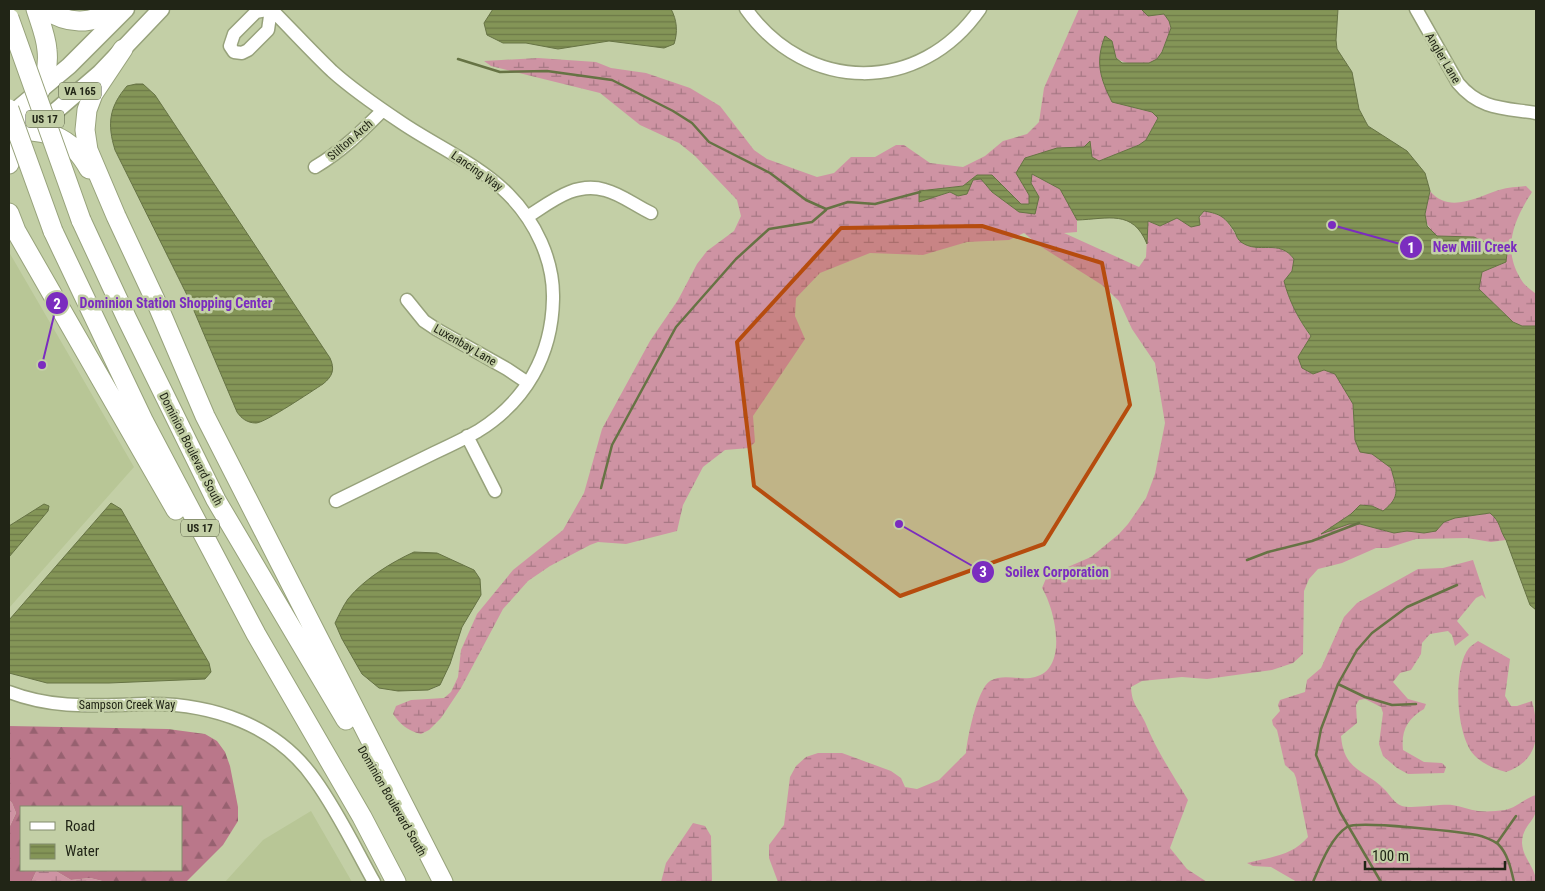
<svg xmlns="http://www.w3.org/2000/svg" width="1545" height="891" font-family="'Roboto Condensed',sans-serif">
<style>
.built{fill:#b8c696}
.forest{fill:url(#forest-firs)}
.wetland{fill:url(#wetland-marsh)}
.water{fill:url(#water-rules);stroke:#667344}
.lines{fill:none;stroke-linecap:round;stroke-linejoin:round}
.stream{stroke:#667344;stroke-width:2.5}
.minor-casing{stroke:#97a27b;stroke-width:15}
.major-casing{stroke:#97a27b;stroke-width:19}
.highway-casing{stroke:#97a27b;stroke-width:21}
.minor{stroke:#fff;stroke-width:12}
.major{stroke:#fff;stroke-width:16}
.highway{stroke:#fff;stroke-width:19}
.highway-bridge-casing{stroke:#97a27b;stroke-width:21;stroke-linecap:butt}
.highway-bridge{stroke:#fff;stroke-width:19}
.marked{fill:#b64c0e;fill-opacity:0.2;stroke:#b64c0e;stroke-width:4;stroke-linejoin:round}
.labels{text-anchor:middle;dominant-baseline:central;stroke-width:5;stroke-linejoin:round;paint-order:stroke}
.shield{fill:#c3cfa6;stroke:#525841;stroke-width:1}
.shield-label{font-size:11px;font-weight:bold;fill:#212516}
.street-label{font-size:12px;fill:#212516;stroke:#c3cfa6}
.leader{fill:none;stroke:#7b2cbf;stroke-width:2}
.callout-dot{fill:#7b2cbf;stroke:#c3cfa6;stroke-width:2}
.mark-label{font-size:15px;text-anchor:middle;font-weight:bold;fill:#fff}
.callout-label{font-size:14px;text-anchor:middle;font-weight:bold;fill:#7b2cbf;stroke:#c3cfa6;stroke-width:5;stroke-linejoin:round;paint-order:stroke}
</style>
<defs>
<pattern id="forest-firs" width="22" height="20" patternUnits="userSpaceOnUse" patternTransform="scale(1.25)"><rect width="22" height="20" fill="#ba778a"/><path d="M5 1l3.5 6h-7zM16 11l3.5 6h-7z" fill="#976170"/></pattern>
<pattern id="wetland-marsh" width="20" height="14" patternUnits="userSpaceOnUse" patternTransform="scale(1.25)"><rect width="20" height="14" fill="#ce93a3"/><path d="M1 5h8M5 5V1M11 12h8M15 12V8" fill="none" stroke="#a77884"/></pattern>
<pattern id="water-rules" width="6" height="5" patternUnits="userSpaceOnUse" patternTransform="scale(1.25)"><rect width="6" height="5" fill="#849557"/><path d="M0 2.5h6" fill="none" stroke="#6c7947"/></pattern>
</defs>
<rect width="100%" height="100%" fill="#c3cfa6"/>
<!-- built -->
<path class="built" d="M9 252 134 467 9 608Z
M311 811 352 882H225L263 840Z"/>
<!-- forest -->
<path class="forest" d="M9 726 168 729 205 734 217 741 225 752 230 766 238 807V821L223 845 186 882H106L90 878 71 880 54 870H181V807H21V870H37L31 882H9V828L16 813 12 803 9 800Z"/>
<!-- wetland -->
<path class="wetland" d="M1079 9H1141L1148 16 1164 14C1167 18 1171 22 1171 28 1170 34 1161 56 1156 60 1148 66 1121 65 1116 57 1114 52 1113 46 1112 41L1102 44C1097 68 1102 81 1112 102L1152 112 1158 118 1146 140 1139 145 1099 161 1091 157 1090 141 1084 147 1057 148 1016 173 1029 195V204H1021L992 175H977L963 186 920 191 919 201 950 192 958 196 973 180 981 179 992 192 1019 212 1039 197 1031 183 1032 174 1060 189 1077 220V232L1064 233 1139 267 1146 257 1148 221 1160 226 1177 218H1199L1204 211C1221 214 1225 217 1234 232 1236 235 1238 240 1241 242 1259 255 1278 238 1294 259L1292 271 1284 281C1289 301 1299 320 1311 337L1298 357 1324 370 1335 373 1353 404 1355 440 1391 468C1396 489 1402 496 1383 511L1372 506 1360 505 1351 514 1323 533 1349 524H1360L1394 533 1407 531 1424 533 1436 531 1444 522 1455 518 1490 513C1501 522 1499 529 1506 540L1491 542 1467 538 1416 539 1388 548H1376L1342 563 1318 569 1309 579 1304 591 1303 654 1293 663 1272 670 1207 679 1182 677 1142 681 1131 687C1132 705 1138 707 1145 722 1156 750 1173 775 1188 800L1170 848 1187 869 1207 882H778L769 858V845L784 825 790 777 796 766 806 757 818 753H842L891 771 901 778 905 787 917 789 939 780 966 753C967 739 977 689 990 681 1003 673 1021 681 1035 677 1069 669 1055 609 1042 588L1047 576 1091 557 1119 534 1128 524 1146 498 1155 474 1165 423 1155 363 1132 329 1119 301 1102 285 1040 246 1024 233 1009 240 967 242 923 255 870 253 820 273 796 298 795 316 805 339 753 416 755 442 749 448 725 450 703 467 683 505 677 531 626 544 598 542 590 545 550 566 528 581 503 609 461 688 441 718 429 730 421 734C408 731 400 724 393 714L396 706 411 700 444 698 451 692 458 677 461 650 477 614 513 570 563 530 584 493 602 429 650 341 678 300 697 264 707 251 734 231 741 216 737 200 695 156 679 143 640 125 600 93 491 66 484 61 538 58 596 62 611 68 646 73 690 88 720 106 754 150 767 159 817 177 834 173 851 157H875L896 145H904L930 163 963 167 985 156 1003 141 1027 134 1039 122 1044 88Z
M1526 186 1532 192C1514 220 1501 249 1522 281 1525 286 1532 290 1536 294V326H1522L1513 322 1479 289 1482 272 1506 262 1474 237 1437 236C1420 220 1425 213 1430 191 1449 214 1477 197 1499 190 1508 187 1517 187 1526 186Z
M1473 560 1486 599 1482 595 1476 598 1457 621 1469 635 1455 646 1452 635 1448 631 1430 634 1422 643 1421 654 1411 670 1400 673 1393 682 1408 699 1426 704 1424 709C1407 719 1401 731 1403 750L1424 762 1442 763 1446 767 1444 773 1408 774 1397 768 1383 756 1379 744 1383 713 1381 707 1365 699 1359 700 1356 705 1357 723 1341 736C1344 772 1365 769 1385 790 1390 795 1394 803 1402 806 1412 809 1439 804 1452 805 1461 806 1469 810 1478 811 1487 812 1496 811 1505 810 1516 808 1525 798 1536 795 1536 800 1537 807 1536 811 1533 823 1522 827 1522 843 1523 859 1536 868 1536 882H1297L1271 867 1253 866 1247 863C1270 857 1292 856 1308 837L1296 778 1294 773 1285 765 1277 730 1273 725 1272 720 1280 711 1278 705 1280 700 1305 692 1307 680 1321 668 1344 617 1357 603 1418 569 1443 568Z
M1478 641 1510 659 1505 696 1511 706H1517L1532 701C1540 732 1540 760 1506 772 1495 769 1483 764 1475 756 1456 738 1452 669 1469 648 1471 646 1475 643 1478 641Z
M9 800 12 803 16 813 9 828Z
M693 823 705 826 711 836 712 882H661L666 863Z
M37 870H54L71 880 90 878 106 882H31Z"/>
<!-- water -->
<path class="water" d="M493 9H671C677 20 678 32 674 44L664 48 609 41 558 49 526 43H503L487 35 484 23Z
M1141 9H1338L1336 40 1337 49 1352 72 1359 109 1368 126 1407 151 1425 173 1430 191 1425 214 1427 226 1437 236 1474 237 1507 253 1506 262 1482 272 1479 289 1513 322 1522 326H1536V610L1530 605 1506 540C1499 529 1501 522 1490 513L1455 518 1444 522 1436 531 1424 533 1407 531 1394 533 1360 524H1349L1321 534 1351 514 1360 505 1372 506 1383 511C1402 496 1396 488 1391 468L1372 454 1360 452 1355 440 1353 404 1335 374 1324 370 1313 374 1302 368 1298 357 1311 336C1299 320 1289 301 1284 281L1292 271 1294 259C1279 238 1259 255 1241 242 1238 240 1236 235 1235 232 1225 217 1221 214 1204 211L1199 217 1200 225 1191 227 1177 218 1160 226 1148 221 1147 244C1133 209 1108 219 1077 220L1060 189 1032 174 1031 183 1039 197 1035 214 1019 212 992 192 981 179 973 180 967 194 958 196 950 192 919 202V191L963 186 977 175H992L1021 204H1029V195L1016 173 1025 158 1057 148 1084 147 1090 141 1092 157 1099 161 1139 145 1146 140 1158 118 1152 112 1112 102C1100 78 1095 62 1105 36L1112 41 1116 58 1122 63H1149L1157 59 1162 52 1171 28 1169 21 1164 14 1148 16Z
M136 84H143L155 95 330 358C335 369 333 376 323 384 312 391 265 423 256 423 247 423 241 418 237 412L189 299 115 150C107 124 109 107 127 86Z
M111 503 121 509 209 663 211 672 205 679 109 683H47L9 673V620Z
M44 504 49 506 48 511 9 557V526Z
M414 552 437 553 474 570 480 579 481 595 462 627 450 664 440 685 428 690 398 691 379 688 362 674 342 639 335 623C339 615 343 606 348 599 364 579 392 562 414 552Z"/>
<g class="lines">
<!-- stream -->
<path class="stream" d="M458 59 500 72 547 71 612 80 673 111 692 123 709 142 770 173 806 200 826 209 848 202 875 204 920 192
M601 488 612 445 676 327 736 259 769 229 812 222 826 210
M1247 560 1268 552 1312 541 1359 523
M1338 684 1365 697 1392 705 1416 704
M1497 843 1516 816
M1313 882C1320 866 1331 837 1347 827 1358 820 1459 832 1477 835 1482 836 1493 840 1498 844 1508 854 1511 869 1514 882
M1381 882 1340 812 1316 755 1321 729 1338 684 1357 650 1372 633 1407 607 1457 585"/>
<!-- minor casing -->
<g class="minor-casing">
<path id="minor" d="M271 9C291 29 311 51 332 71 353 90 378 107 402 123 436 146 478 164 508 194 535 221 554 260 553 299 552 355 526 401 478 431 464 439 449 446 434 453 402 469 369 485 336 501
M271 9 268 30 248 50 242 53 234 52 230 46 234 34 256 12Z
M746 9C807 94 920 95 980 9
M1416 9 1458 83C1480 110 1505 108 1536 113
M315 167C342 151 361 132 383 110
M527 217C551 202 575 181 605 190 621 194 636 206 651 213
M407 300 424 321 436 329 507 369 528 383
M467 436 495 491
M9 692C56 710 98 705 147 704 212 703 277 725 315 780 338 812 355 848 374 882"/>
</g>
<!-- major casing -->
<g class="major-casing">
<path id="major" d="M9 116 69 66 126 9
M36 128 100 73 161 9"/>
</g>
<!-- highway casing -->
<g class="highway-casing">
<path id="highway" d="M45 9C66 24 92 26 113 9
M123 49 93 94 87 110 85 130 88 150 116 216 158 306 205 416 443 882
M9 130C46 130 70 134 89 169
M10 138C28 111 51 85 47 50 46 36 40 22 36 9
M9 164 16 143 24 130
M9 213 16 231 176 510
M81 220 127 319 216 500 346 720
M53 231 144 422 256 634 362 817 396 882"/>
</g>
<!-- minor -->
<use href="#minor" class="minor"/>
<!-- major -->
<use href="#major" class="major"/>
<!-- highway -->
<use href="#highway" class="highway"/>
<!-- highway-bridge casing -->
<g class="highway-bridge-casing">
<path id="highway-bridge" d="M9 18 81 220
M9 109 53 231"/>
</g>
<!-- highway-bridge -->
<use href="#highway-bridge" class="highway-bridge"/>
</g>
<!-- marked area -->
<path class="marked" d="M982 226 1102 263 1130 405 1044 544 900 596 754 486 737 342 841 228Z"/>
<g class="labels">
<!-- shield labels -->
<g class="shield">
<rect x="59" y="82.5" width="42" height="17" rx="4"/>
<rect x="26" y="110.5" width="38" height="17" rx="4"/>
<rect x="181" y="519.5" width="38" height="17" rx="4"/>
</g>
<g class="shield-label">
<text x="80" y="91">VA 165</text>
<text x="45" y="119">US 17</text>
<text x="200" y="528">US 17</text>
</g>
<!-- street labels -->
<g class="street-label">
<text transform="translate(1443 58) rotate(59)">Angler Lane</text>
<text transform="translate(350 140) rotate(-41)">Stilton Arch</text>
<text transform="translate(477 171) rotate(35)">Lancing Way</text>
<text transform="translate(465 345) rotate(30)">Luxenbay Lane</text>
<text transform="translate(191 449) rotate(63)">Dominion Boulevard South</text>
<text x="127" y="705">Sampson Creek Way</text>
<text transform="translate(392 801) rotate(60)">Dominion Boulevard South</text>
</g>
</g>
<!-- callouts -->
<path class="leader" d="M1332 225L1411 247M42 365L57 303M899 524L983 572"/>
<g class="callout-dot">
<circle cx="1332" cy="225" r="5"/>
<circle cx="42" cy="365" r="5"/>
<circle cx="899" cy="524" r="5"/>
<circle cx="1411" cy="247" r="12"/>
<circle cx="57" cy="303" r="12"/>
<circle cx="983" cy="572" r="12"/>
</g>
<g class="mark-label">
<text x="1411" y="253">1</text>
<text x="57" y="309">2</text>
<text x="983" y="577">3</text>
</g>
<g class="callout-label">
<text x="1475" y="252">New Mill Creek</text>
<text x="176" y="308">Dominion Station Shopping Center</text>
<text x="1057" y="577">Soilex Corporation</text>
</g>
<!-- border -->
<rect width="1545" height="891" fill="none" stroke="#212516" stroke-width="20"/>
<!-- legend -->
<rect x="20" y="806" width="162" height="65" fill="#c3cfa6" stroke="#828b6c"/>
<rect x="30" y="822" width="25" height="8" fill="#ffffff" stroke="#828b6c"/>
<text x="65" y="831" font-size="15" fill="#212516">Road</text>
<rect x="30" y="844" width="25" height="15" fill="url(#water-rules)" stroke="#828b6c"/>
<text x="65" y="856" font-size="15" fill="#212516">Water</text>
<!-- scale -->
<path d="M1365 861v8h140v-8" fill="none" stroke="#212516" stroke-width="2.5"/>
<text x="1372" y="861" font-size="15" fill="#212516" stroke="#c3cfa6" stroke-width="4" paint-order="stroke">100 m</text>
</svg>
